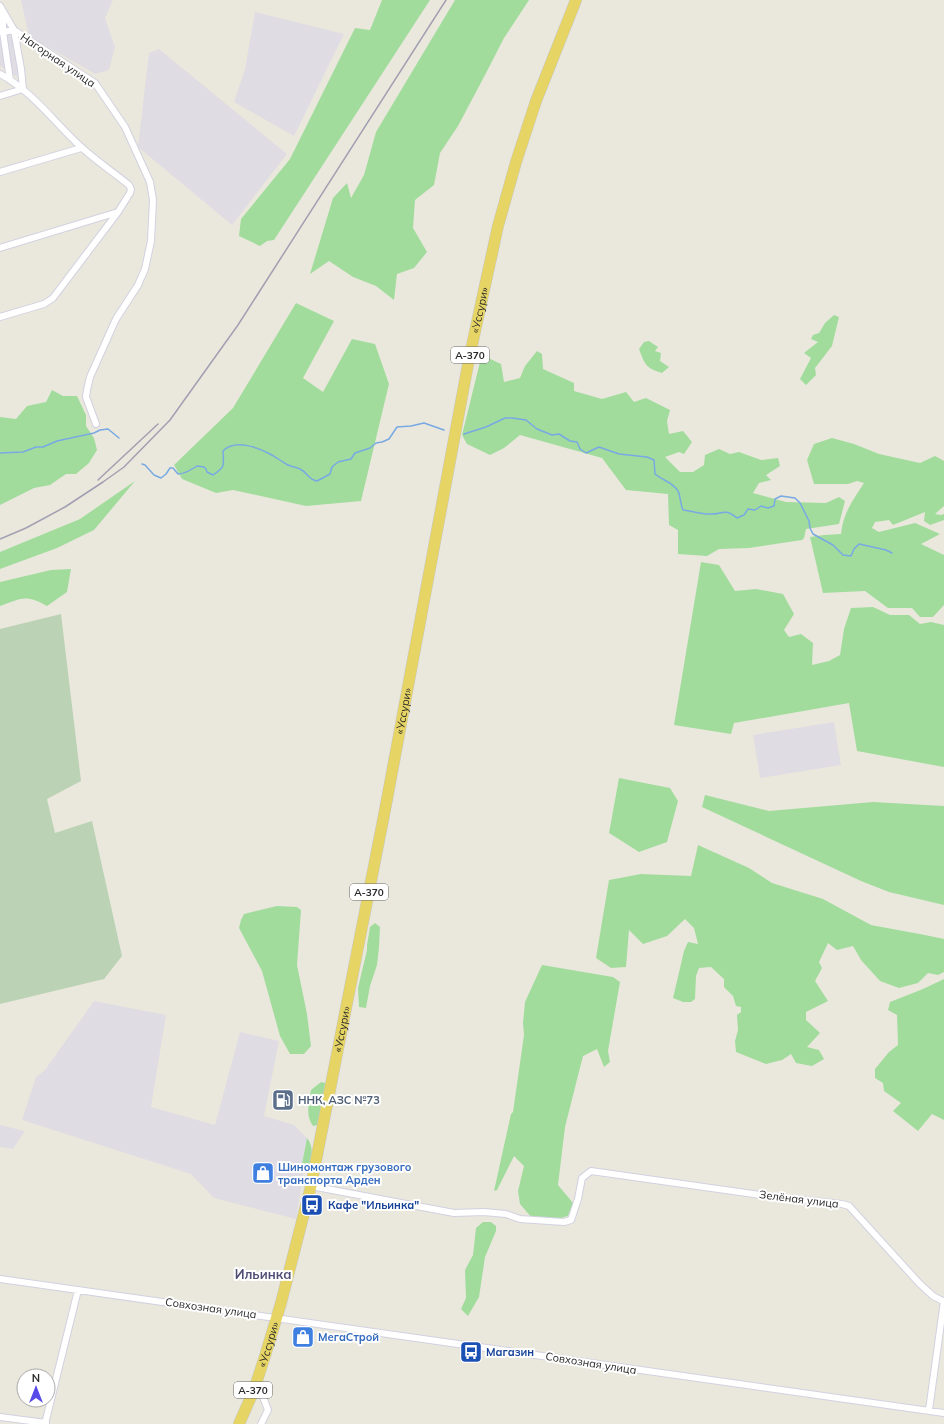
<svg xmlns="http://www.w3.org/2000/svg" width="944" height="1424" font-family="Mulish,sans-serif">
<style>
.industrial{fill:#e0dce3}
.green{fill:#a1dc9d}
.cemetery{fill:#bbd2b4}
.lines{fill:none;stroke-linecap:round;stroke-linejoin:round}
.stream{stroke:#78a9e3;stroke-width:1.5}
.minor-casing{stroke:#d2d1e0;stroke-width:8}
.trunk-casing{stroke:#c7c7c7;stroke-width:12}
.minor{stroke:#fff;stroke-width:6}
.trunk{stroke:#e6d464;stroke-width:11}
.rail{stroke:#a19fb1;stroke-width:1.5}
.labels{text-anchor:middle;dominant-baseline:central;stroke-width:4;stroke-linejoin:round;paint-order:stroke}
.shield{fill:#fff;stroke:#696969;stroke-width:1}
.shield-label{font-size:10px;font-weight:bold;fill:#292929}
.street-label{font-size:11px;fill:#292929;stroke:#fff}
.service-label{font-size:11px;font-weight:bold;fill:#4e5e75;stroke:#fff;text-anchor:start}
.shop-label{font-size:11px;font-weight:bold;fill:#366cbe;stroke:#fff;text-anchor:start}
.transit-label{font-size:11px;font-weight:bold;fill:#164399;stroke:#fff;text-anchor:start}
.quarter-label{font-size:13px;font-weight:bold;fill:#514e75;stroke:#fff}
</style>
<rect width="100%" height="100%" fill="#eae8dc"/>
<!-- industrial -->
<path class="industrial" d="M21 0H113L105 18 115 47 109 70 95 74 29 36Z
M0 11 6 21 26 83 0 66Z
M255 12 344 34 294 136 234 102 245 69Z
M159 49 287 154 232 225 138 147 149 53Z
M834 722 841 765 760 778 753 735Z
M94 1001 166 1015 151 1107 215 1125 240 1032 279 1041 264 1116 294 1125 307 1138 302 1164 304 1169 296 1219 214 1198 191 1174 22 1120 36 1077 45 1070Z
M0 1125 25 1131 13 1149 0 1147Z"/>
<!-- green -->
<path class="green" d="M382 0H430L274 240 267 241 260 246 239 236 241 219 290 159 355 28 370 30Z
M455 0H529L504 38 485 75 458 126 440 153 434 185 415 200 413 228 427 252 414 268 397 274 394 300 376 286 353 277 329 261 310 274 333 198 347 183 351 198 364 175 376 132Z
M296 303 334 321 303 378 323 392 352 339 375 344 389 384 361 501 306 506 233 490 216 493 182 479 174 465 233 408Z
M834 315 839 317 832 346 815 368 816 375 806 385 800 379 811 358 804 353 818 342 811 339 813 335 819 333 825 323Z
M649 341 658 347 655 351 661 353 660 361 669 367 662 373C646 368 645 365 639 349L644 342Z
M537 351 542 354 543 369 574 383V391L602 399 626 392 634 402 646 398 670 410 667 421 669 434 683 431 692 442 684 454 679 452 665 457 680 472H693L704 465 705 455 719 449 730 454 739 452 761 460 778 458 780 466 766 475 771 480 759 483 753 493 786 502 826 503 839 497 845 501 839 524 806 529 804 538 802 540 749 548 719 549 707 556 678 554V530L669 525 668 494 626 490 602 458 520 435 504 448 490 455 467 444 462 435 480 362 484 356 501 364 504 382 520 378 525 366Z
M52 390 63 396H77L86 415V426L94 438 97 450 89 463 76 474H66L50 485 34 488 0 505V417L16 419 27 406 46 402Z
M832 438 854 444 879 454 920 463 935 456 944 461V506L935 514 941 515 944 514V520L930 525 924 521 925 512 893 525 889 520 875 522 872 528 879 532 915 523 940 534 921 544 944 555V605L933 617H920L912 608H888L865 591 823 593 810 537 824 535 841 534C843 513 853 500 864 483L857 481 848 484H814L807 460 814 444Z
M135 481 94 530 57 548 0 569V552L80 519Z
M701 562 719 565 735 591 756 589 783 594 794 614 784 630 789 637 801 634 813 643 812 665 829 661 840 655 844 629 851 608 873 607 890 615H909L920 624 931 622 944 625V767L857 751 849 703 734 723 731 734 674 725Z
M71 569 67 592 47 606C26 594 22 598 0 606V582L51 570Z
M619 778 670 788 678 801 667 842 639 852 609 833Z
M705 795 769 811 873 802 944 806V905L889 892 861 881 702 807Z
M698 845 749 868 772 883 823 899 871 925 925 935 944 939V972L938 975 928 973 918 983 899 988 880 981 861 960 853 946 837 950 828 943 819 962 822 968 815 981 828 1001 806 1012V1020L820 1033 807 1047 819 1050 824 1059 812 1066 796 1063 791 1054 782 1060 766 1064 736 1052 735 1041 738 1030 737 1015 741 1012V1007L736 1006 733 996 724 987V979L711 967 699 968 696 976 695 999 691 1002H683L673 998 684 951 688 942 698 944 694 928 685 919 667 936 643 944 629 930 626 967 611 968 596 958 609 880 641 874 691 876Z
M277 906 297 907 301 910 297 965 307 1014 311 1046 304 1054H290L280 1036 262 971 239 928 241 920 244 914Z
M375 923 380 927 379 947 377 965 370 986 366 1008 359 1007 358 988 367 950V945L370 927Z
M542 965 613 977 620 982 608 1051 610 1062 604 1067 597 1049 583 1056 565 1127 558 1185 573 1203 568 1216 557 1219 532 1218 520 1204 518 1191 524 1166 514 1156 497 1190 494 1191 511 1114 513 1112 524 1035 523 1023 525 1002Z
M944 979V1120L932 1114 918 1131 893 1111 901 1103 884 1091 883 1083 875 1078V1069L889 1052 898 1045 897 1015 888 1010 890 1002 923 989Z
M321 1082 325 1083 328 1092 317 1125 313 1126C305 1115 309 1103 311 1090Z
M307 1138C314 1147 312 1157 310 1168L304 1169 302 1164Z
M483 1222H491L496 1226V1231L485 1257 479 1297 468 1316 461 1309 466 1298 465 1270 473 1255 476 1228Z"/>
<!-- cemetery -->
<path class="cemetery" d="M61 614 81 781 47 799 55 833 92 821 122 956 104 979 0 1004V629Z"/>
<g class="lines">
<!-- stream -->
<path class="stream" d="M464 434 486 427 505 418H512L526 420 537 429 552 435 559 434 570 441 577 442 580 449 586 453 599 447 619 454 647 457 654 460 655 474C662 480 674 483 678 491 681 497 680 504 683 510 692 511 701 514 709 514 723 515 723 507 737 518L744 515 748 509 755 510 761 506 768 508 774 506 775 499 781 496 795 498 800 503 809 521 810 528 813 534 833 545 843 555 851 556 854 549 859 544 886 550 892 553
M0 453 23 452 36 447H43L57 441 94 433 100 430 108 429 119 438
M142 464 145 465 154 475 161 478 166 474 170 468H173L178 474C185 474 191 470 197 466L204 467 206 469 207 472 213 475C225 467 224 466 223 451 235 439 257 447 270 454 276 457 282 462 288 465 292 467 297 467 300 469 308 473 308 479 317 481L330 474 332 467 338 462 351 459 355 453 370 448 376 443 382 442 389 439 397 427 411 426 424 423 444 430"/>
<!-- minor casing -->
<g class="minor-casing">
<path id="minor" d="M0 6 14 30 95 83 125 127 150 182 153 200 151 241 145 269 138 285 116 319 90 377 87 390 86 397 96 424
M3 12V32L10 80
M0 32H3L14 30 21 69 23 89 0 96
M0 74C32 91 54 122 80 146 95 160 113 172 129 185L131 189 130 193 118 212 53 298 44 304 0 317
M0 172 81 148
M0 248 118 212
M311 1186 454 1213 484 1212 506 1214 520 1219 564 1222 571 1220 578 1199 582 1178 591 1171 775 1197 842 1204 849 1206 919 1283 933 1296 943 1301
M0 1279 944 1413
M254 1390 263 1397 268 1410 261 1424
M929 1410 944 1301
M0 1417 46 1423
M45 1424 78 1290"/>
</g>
<!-- trunk casing -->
<g class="trunk-casing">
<g id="trunk">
<path id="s1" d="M239 1424 254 1390 265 1356 281 1303 311 1186 385 810 469 359 498 226 516 162 536 101 576 0"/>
</g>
</g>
<!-- minor -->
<use href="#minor" class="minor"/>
<!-- trunk -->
<use href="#trunk" class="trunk"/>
<!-- rail -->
<path class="rail" d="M98 480 158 424
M0 539 26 528 65 507 103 482 124 467 170 420 238 325 446 0"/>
</g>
<!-- icons -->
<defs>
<g id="fuel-square" transform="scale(1.15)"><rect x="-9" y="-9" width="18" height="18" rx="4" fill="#5c6f8a" stroke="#fff"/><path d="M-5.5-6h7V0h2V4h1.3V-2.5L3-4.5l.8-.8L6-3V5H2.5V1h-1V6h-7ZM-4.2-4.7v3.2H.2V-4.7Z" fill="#fff"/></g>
<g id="shop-square" transform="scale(1.15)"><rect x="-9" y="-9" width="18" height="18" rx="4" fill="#3f7fe0" stroke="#fff"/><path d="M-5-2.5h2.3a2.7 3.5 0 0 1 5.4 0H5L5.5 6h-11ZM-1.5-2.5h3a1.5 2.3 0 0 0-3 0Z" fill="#fff"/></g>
<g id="bus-square" transform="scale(1.15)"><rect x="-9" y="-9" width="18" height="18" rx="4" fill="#1a4fb4" stroke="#fff"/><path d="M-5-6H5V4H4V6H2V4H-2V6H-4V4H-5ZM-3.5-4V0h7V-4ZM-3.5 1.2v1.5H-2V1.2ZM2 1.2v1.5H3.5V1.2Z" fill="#fff"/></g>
</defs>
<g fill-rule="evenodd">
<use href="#fuel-square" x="283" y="1100"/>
<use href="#shop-square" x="263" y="1173"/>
<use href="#bus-square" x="312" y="1205"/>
<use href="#shop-square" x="303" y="1337"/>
<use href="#bus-square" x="471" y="1352"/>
</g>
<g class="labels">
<!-- shield labels -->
<g class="shield">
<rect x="451" y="347" width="38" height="16" rx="3"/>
<rect x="350" y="884" width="38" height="16" rx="3"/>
<rect x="234" y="1382" width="38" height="16" rx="3"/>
</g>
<g class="shield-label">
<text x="470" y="355">А-370</text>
<text x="369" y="892">А-370</text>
<text x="253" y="1390">А-370</text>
</g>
<!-- street labels -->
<g class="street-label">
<text transform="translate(58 60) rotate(34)">Нагорная улица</text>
<text stroke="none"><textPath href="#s1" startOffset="1141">«Уссури»</textPath></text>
<text stroke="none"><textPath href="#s1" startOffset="733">«Уссури»</textPath></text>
<text stroke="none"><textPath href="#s1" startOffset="409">«Уссури»</textPath></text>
<text transform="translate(799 1199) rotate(7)">Зелёная улица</text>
<text transform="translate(211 1308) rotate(8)">Совхозная улица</text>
<text stroke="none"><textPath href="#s1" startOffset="85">«Уссури»</textPath></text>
<text transform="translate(591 1363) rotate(9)">Совхозная улица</text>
</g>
<!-- service labels -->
<g class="service-label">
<text x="298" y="1100">ННК, АЗС №73</text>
</g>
<!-- shop labels -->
<g class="shop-label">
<text x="278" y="1167">Шиномонтаж грузового<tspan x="278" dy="13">транспорта Арден</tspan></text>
<text x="318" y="1337">МегаСтрой</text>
</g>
<!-- transit labels -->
<g class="transit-label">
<text x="328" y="1205">Кафе "Ильинка"</text>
<text x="486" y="1352">Магазин</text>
</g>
<!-- quarter labels -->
<g class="quarter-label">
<text x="263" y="1274">Ильинка</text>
</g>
</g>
<!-- north arrow -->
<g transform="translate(36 1388)"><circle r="19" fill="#ffffff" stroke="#a9a9a9"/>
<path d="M0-3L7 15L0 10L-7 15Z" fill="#584ae9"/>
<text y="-6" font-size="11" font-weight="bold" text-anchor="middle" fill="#292929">N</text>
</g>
</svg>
